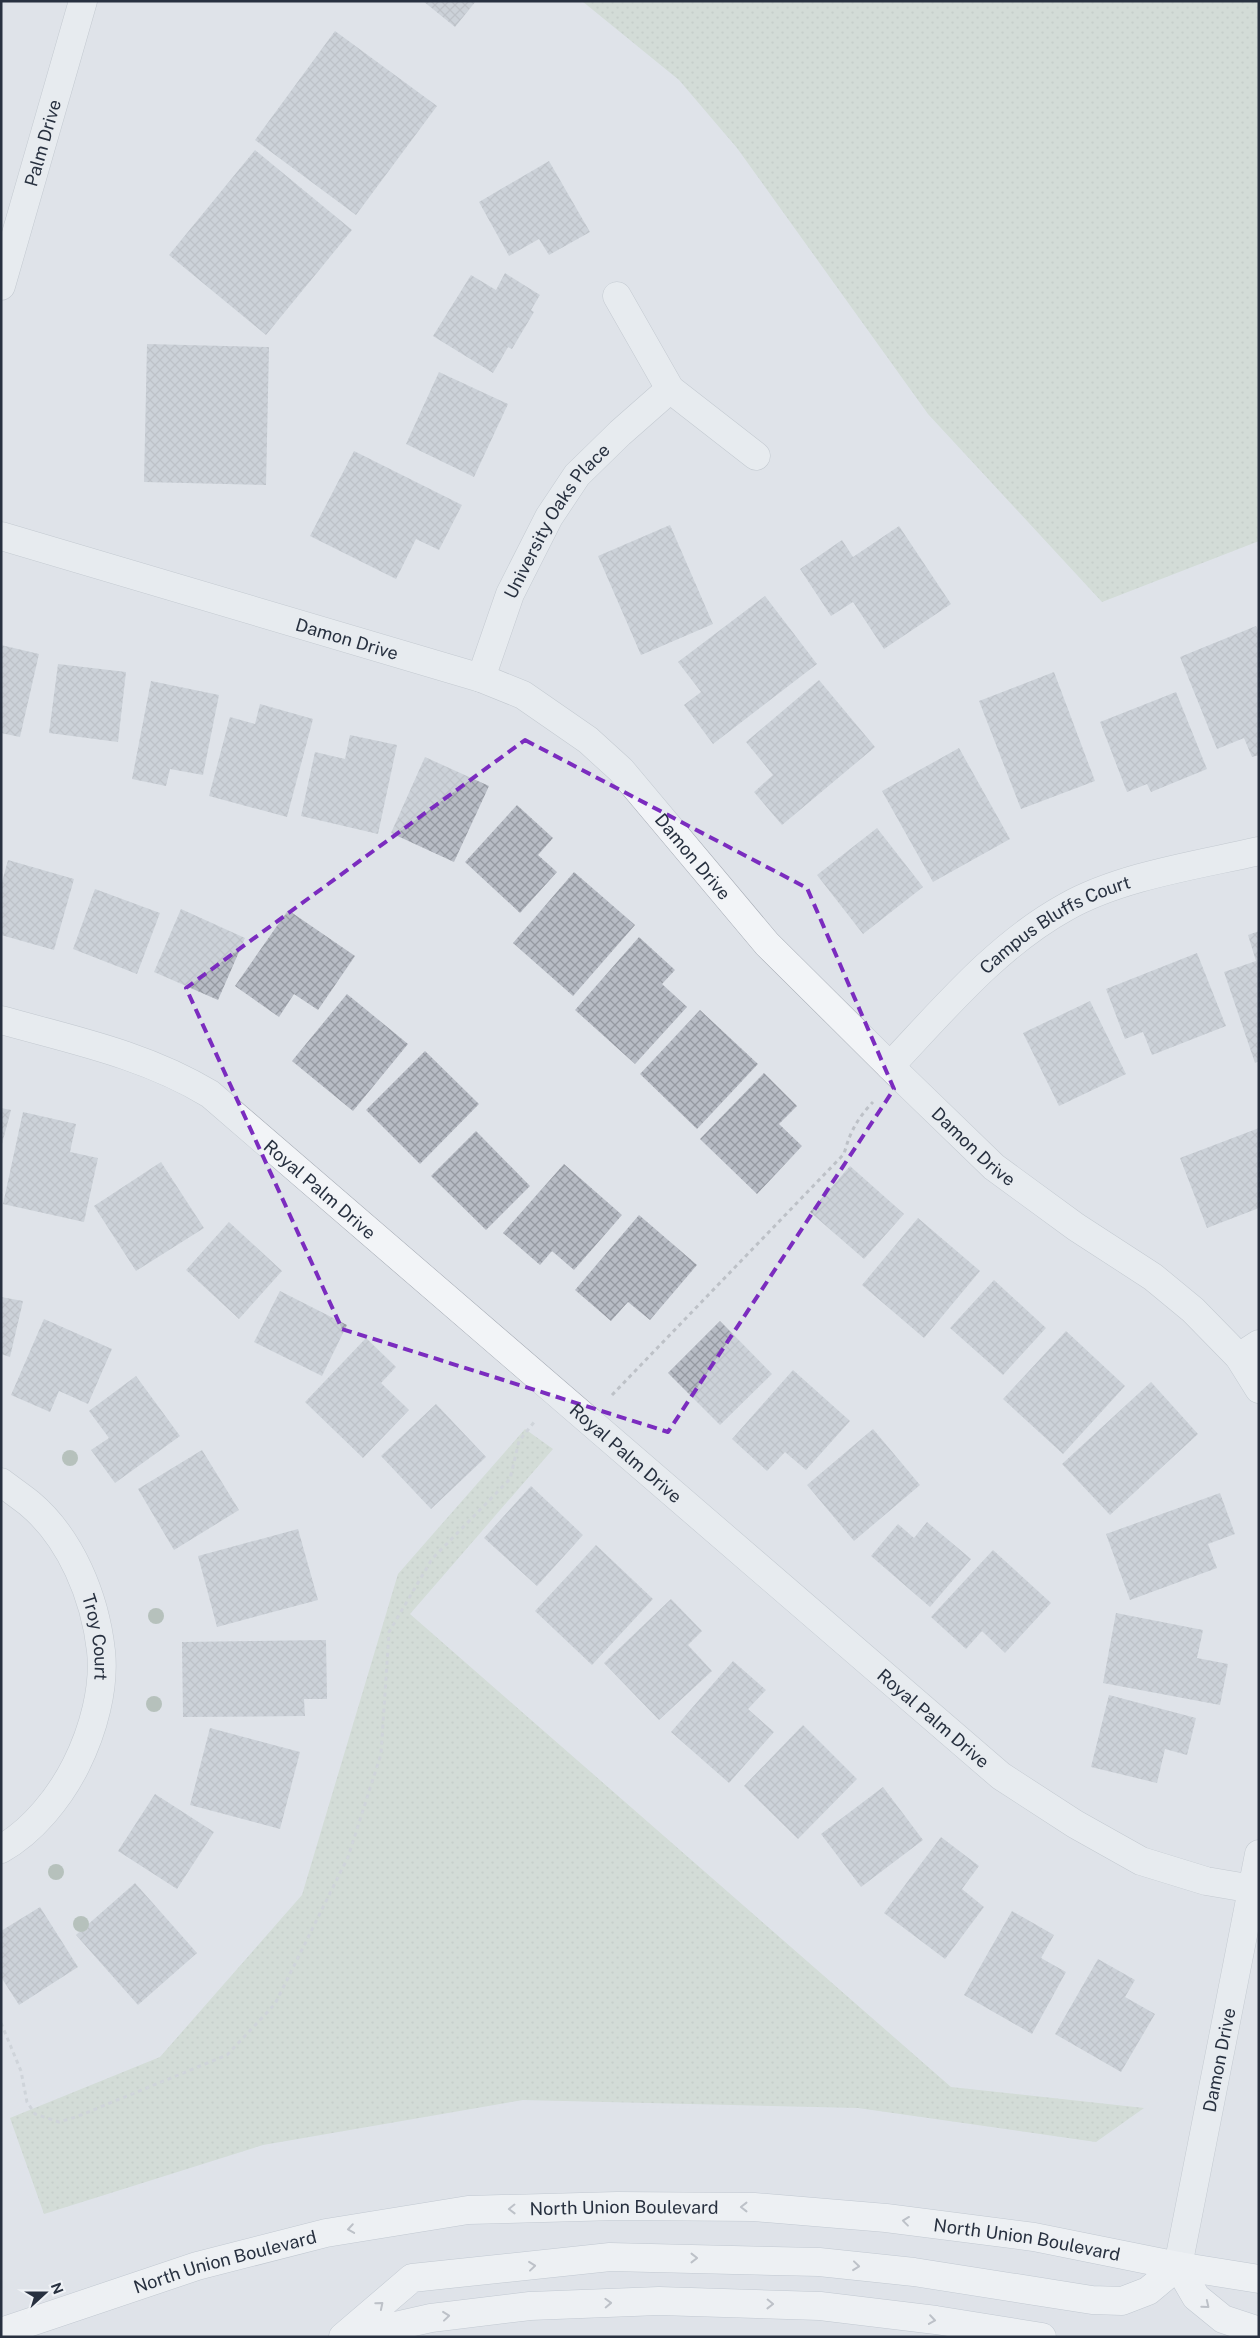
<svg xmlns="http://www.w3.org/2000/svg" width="1260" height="2338" font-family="'Public Sans',sans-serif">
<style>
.grass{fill:url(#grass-dots)}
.building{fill:url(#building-cross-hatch)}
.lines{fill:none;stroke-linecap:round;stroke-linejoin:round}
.minor-casing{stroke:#a4aab3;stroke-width:29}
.primary-casing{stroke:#9fa7b4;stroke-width:29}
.path{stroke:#bdc1c7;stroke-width:3;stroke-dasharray:4 4;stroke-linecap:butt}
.minor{stroke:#f2f4f7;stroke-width:28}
.primary{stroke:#fff;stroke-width:28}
.tree{fill:#869886}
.oneway{stroke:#9498a0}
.marked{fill:none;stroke:#7b2cbf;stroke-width:4;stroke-dasharray:10 6;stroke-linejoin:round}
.labels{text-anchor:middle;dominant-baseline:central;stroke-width:4.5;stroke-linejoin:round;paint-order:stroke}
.street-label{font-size:18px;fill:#283140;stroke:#eff2f6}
</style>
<defs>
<pattern id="grass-dots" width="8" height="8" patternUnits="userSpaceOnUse" patternTransform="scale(1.25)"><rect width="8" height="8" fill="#c5d2c0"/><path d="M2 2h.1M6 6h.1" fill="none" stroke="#a9b5a6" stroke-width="1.8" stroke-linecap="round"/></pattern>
<pattern id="building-cross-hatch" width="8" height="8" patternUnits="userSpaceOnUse" patternTransform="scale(1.25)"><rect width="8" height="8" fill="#b7bcc5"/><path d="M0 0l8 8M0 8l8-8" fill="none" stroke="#9599a1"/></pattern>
</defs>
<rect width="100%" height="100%" fill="#dfe3e9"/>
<!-- grass -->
<path class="grass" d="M582 1H1259V541L1102 602 928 414 737 148 679 80Z
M525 1429 553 1449 410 1614 951 2087 1144 2108 1096 2142 858 2108 523 2100 263 2145 44 2214 10 2118 160 2057 302 1895 398 1574Z"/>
<!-- building -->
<path class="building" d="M423 1H476L455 27Z
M335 31 437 106 356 215 255 140Z
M255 150 352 230 266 335 169 255Z
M549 161 590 232 549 255 539 239 509 256 479 202Z
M505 273 540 295 531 310 534 312 512 349 508 347 493 373 433 336 471 275 496 290Z
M147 344 269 347 266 485 144 482Z
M439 372 508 404 474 477 406 444Z
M354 451 462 505 439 550 416 539 396 579 310 536Z
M670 525 713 624 641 655 598 556Z
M899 526 951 604 884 649 853 602 831 616 800 569 842 540 853 557Z
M765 596 817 664 713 744 684 705 701 692 678 662Z
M1256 626 1259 632V755L1252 757 1244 738 1217 749 1180 657Z
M1 645 39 654 20 737 1 733Z
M58 664 126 672 118 742 49 733Z
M1054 672 1095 781 1021 809 979 701Z
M819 680 875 747 782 825 754 792 773 775 746 742Z
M151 681 219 695 203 775 170 769 166 786 132 779Z
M1176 692 1207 769 1151 792 1147 784 1127 792 1100 722Z
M260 704 313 719 287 817 209 796 230 717 255 724Z
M350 735 397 745 378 834 301 816 315 752 345 759Z
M959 748 1010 839 933 882 882 791Z
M425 757 489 786 454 862 391 833Z
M517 805 553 838 538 855 557 872 520 913 465 862Z
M877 828 923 887 863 934 817 875Z
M8 860 74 879 54 950 1 935V886Z
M574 872 635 925 573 996 513 943Z
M95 889 160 913 137 974 73 949Z
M181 909 245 938 218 1000 154 972Z
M288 910 355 956 318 1010 294 994 279 1017 235 986Z
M1259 931V1061L1255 1063 1224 972 1256 961 1248 935Z
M639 937 675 970 662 984 687 1007 635 1064 575 1010Z
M1197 953 1226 1026 1152 1055 1143 1032 1125 1039 1106 989Z
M347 994 408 1044 353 1111 292 1061Z
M1090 1001 1126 1074 1059 1106 1023 1033Z
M700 1010 758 1064 697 1129 640 1074Z
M425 1051 479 1104 420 1164 366 1110Z
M764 1073 797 1106 779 1124 802 1146 757 1194 700 1139Z
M1 1108 11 1110 2 1144H1Z
M23 1112 76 1124 70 1152 98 1158 84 1222 3 1204Z
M1259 1128V1208L1207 1228 1180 1158Z
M476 1131 530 1186 486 1230 431 1176Z
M161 1162 204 1228 136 1271 94 1206Z
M564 1164 622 1215 574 1270 552 1251 540 1265 503 1233Z
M850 1166 904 1214 864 1259 810 1212Z
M639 1215 697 1265 650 1320 628 1302 611 1321 575 1290Z
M918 1218 980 1271 924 1338 862 1285Z
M229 1222 282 1271 239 1319 186 1270Z
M994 1280 1046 1328 1003 1375 950 1328Z
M280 1291 347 1325 322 1376 254 1342Z
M1 1297 23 1301 10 1357 1 1354Z
M44 1319 112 1349 88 1404 59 1391 50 1412 11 1395Z
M720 1321 772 1374 720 1425 668 1373Z
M1066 1331 1125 1386 1063 1454 1003 1399Z
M366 1338 396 1367 381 1383 409 1410 363 1458 305 1402Z
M793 1370 850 1421 806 1470 785 1452 767 1471 732 1439Z
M136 1376 180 1436 115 1483 91 1450 109 1438 89 1411Z
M1151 1382 1198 1434 1110 1515 1062 1464Z
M436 1404 486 1457 431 1509 381 1456Z
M873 1429 920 1485 854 1541 807 1485Z
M202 1450 239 1510 174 1550 138 1489Z
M531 1486 583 1535 537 1586 484 1538Z
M1220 1493 1235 1534 1208 1544 1217 1568 1130 1600 1106 1534Z
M927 1522 971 1559 930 1607 871 1556 898 1524 914 1538Z
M298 1529 318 1600 217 1627 198 1556Z
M596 1545 653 1599 592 1665 535 1611Z
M993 1550 1051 1603 1005 1653 982 1631 966 1649 931 1617Z
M671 1599 702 1631 688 1645 712 1671 659 1720 604 1663Z
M1116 1613 1203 1630 1197 1658 1228 1664 1220 1705 1103 1683Z
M326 1640 327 1699H304L305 1716 183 1717 182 1642Z
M733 1661 766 1690 748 1709 774 1732 729 1783 671 1732Z
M1109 1695 1196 1718 1187 1755 1165 1749 1157 1783 1091 1767Z
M803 1725 857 1779 798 1839 744 1786Z
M210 1728 300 1752 280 1829 190 1805Z
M883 1787 923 1840 861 1887 821 1834Z
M155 1794 214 1832 177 1889 118 1851Z
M941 1837 979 1866 962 1889 984 1907 945 1959 884 1913Z
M135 1883 197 1953 138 2005 76 1935Z
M40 1907 78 1967 19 2005 1 1977V1931Z
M1012 1911 1054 1935 1041 1958 1066 1972 1032 2034 964 1995Z
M1098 1959 1135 1980 1125 1997 1155 2014 1121 2072 1055 2034Z"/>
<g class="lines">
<!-- minor casing -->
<g class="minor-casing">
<g id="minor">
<path id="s1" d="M1 286 83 1"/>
<path d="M617 296 670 389 756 456"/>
<path id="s2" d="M1 536 481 678 523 695 588 740 621 770 767 944 902 1078 994 1167 1076 1227 1153 1277 1193 1310 1239 1357 1259 1389"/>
<path id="s3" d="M481 678 510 594 549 517 577 475 620 433 670 389"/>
<path id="s4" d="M1 1020C73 1040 146 1055 210 1094L1001 1776 1075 1824 1141 1861 1206 1881 1259 1890"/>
<path id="s5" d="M890 1066C944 1009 997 945 1066 907 1121 876 1198 865 1259 851"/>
<path d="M1239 1357 1259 1344"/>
<path id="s6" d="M1 1482C10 1489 20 1496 29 1503 71 1538 95 1597 101 1651 105 1688 93 1731 76 1765 60 1797 33 1831 1 1849"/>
<path id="s7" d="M1178 2266 1259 1854"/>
</g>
</g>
<!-- primary casing -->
<g class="primary-casing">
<g id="primary">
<path d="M1178 2266 1196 2297 1223 2319 1259 2331"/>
<path id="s8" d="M1 2332 197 2266 326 2233 468 2210 617 2206 754 2207 886 2218 1034 2237 1178 2266 1259 2279"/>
<path d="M343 2337 412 2278 610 2257 819 2262 914 2272 1092 2300 1122 2301 1148 2291 1178 2266"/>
<path d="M347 2337 431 2318 530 2306 659 2301 820 2306 936 2320 1042 2337"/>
</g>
</g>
<!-- path -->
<path class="path" d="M612 1395 844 1154C850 1132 857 1119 873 1102
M1 2023 21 2071 27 2102 35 2114 59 2122 76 2117 227 2055 275 2004 348 1857 381 1754 389 1632 432 1559 510 1479 519 1441 535 1421"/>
<!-- minor -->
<use href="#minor" class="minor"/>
<!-- primary -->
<use href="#primary" class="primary"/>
</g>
<!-- trees -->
<g class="tree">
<circle cx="70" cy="1458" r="8"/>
<circle cx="156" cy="1616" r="8"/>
<circle cx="154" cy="1704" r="8"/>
<circle cx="56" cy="1872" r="8"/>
<circle cx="81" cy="1924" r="8"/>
</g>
<!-- one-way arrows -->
<defs><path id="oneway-chevron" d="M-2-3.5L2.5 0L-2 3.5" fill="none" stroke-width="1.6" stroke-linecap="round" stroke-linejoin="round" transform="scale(1.25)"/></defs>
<g class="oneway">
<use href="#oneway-chevron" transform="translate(744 2207) rotate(-180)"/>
<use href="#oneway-chevron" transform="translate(512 2209) rotate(179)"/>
<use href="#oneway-chevron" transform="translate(906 2221) rotate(-173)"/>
<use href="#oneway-chevron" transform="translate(351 2229) rotate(171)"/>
<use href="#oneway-chevron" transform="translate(694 2258)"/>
<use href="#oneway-chevron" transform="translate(532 2266) rotate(-6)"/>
<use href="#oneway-chevron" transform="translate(856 2266) rotate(6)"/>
<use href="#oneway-chevron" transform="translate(608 2303) rotate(-2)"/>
<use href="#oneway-chevron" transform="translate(770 2304) rotate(1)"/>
<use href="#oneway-chevron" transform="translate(380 2305) rotate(-40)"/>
<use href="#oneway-chevron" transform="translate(1206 2305) rotate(39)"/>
<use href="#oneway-chevron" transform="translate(446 2316) rotate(-6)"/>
<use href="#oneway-chevron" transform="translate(932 2320) rotate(8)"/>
</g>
<!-- marked area -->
<path d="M0 0H1260V2338H0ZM525 740 807 888 894 1089 668 1432 342 1329 186 988Z" fill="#dfe3e9" fill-opacity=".55" fill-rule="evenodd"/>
<path class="marked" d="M525 740 807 888 894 1089 668 1432 342 1329 186 988Z"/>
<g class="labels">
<!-- street labels -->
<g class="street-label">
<text stroke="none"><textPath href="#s1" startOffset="149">Palm Drive</textPath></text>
<text stroke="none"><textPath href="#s3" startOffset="176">University Oaks Place</textPath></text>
<text stroke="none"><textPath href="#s2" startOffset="361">Damon Drive</textPath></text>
<text stroke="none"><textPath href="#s2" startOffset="782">Damon Drive</textPath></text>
<text stroke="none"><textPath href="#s5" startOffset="220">Campus Bluffs Court</textPath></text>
<text stroke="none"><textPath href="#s2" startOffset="1186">Damon Drive</textPath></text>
<text stroke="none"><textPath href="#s4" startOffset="368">Royal Palm Drive</textPath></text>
<text stroke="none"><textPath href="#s4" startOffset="772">Royal Palm Drive</textPath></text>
<text stroke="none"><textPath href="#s6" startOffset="189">Troy Court</textPath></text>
<text stroke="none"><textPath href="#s4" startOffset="1178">Royal Palm Drive</textPath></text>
<text stroke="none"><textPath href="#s7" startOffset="210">Damon Drive</textPath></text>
<text stroke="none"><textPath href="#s8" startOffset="640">North Union Boulevard</textPath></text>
<text stroke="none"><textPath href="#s8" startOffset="1045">North Union Boulevard</textPath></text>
<text stroke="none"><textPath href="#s8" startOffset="235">North Union Boulevard</textPath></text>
</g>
</g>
<!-- border -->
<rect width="1260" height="2338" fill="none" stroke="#283140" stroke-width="5"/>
<!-- north arrow -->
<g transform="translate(45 2293) rotate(69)" stroke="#eff2f6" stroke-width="4" paint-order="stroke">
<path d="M0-4L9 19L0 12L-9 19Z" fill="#283140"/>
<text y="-8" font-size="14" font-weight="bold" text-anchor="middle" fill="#283140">N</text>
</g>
</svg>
